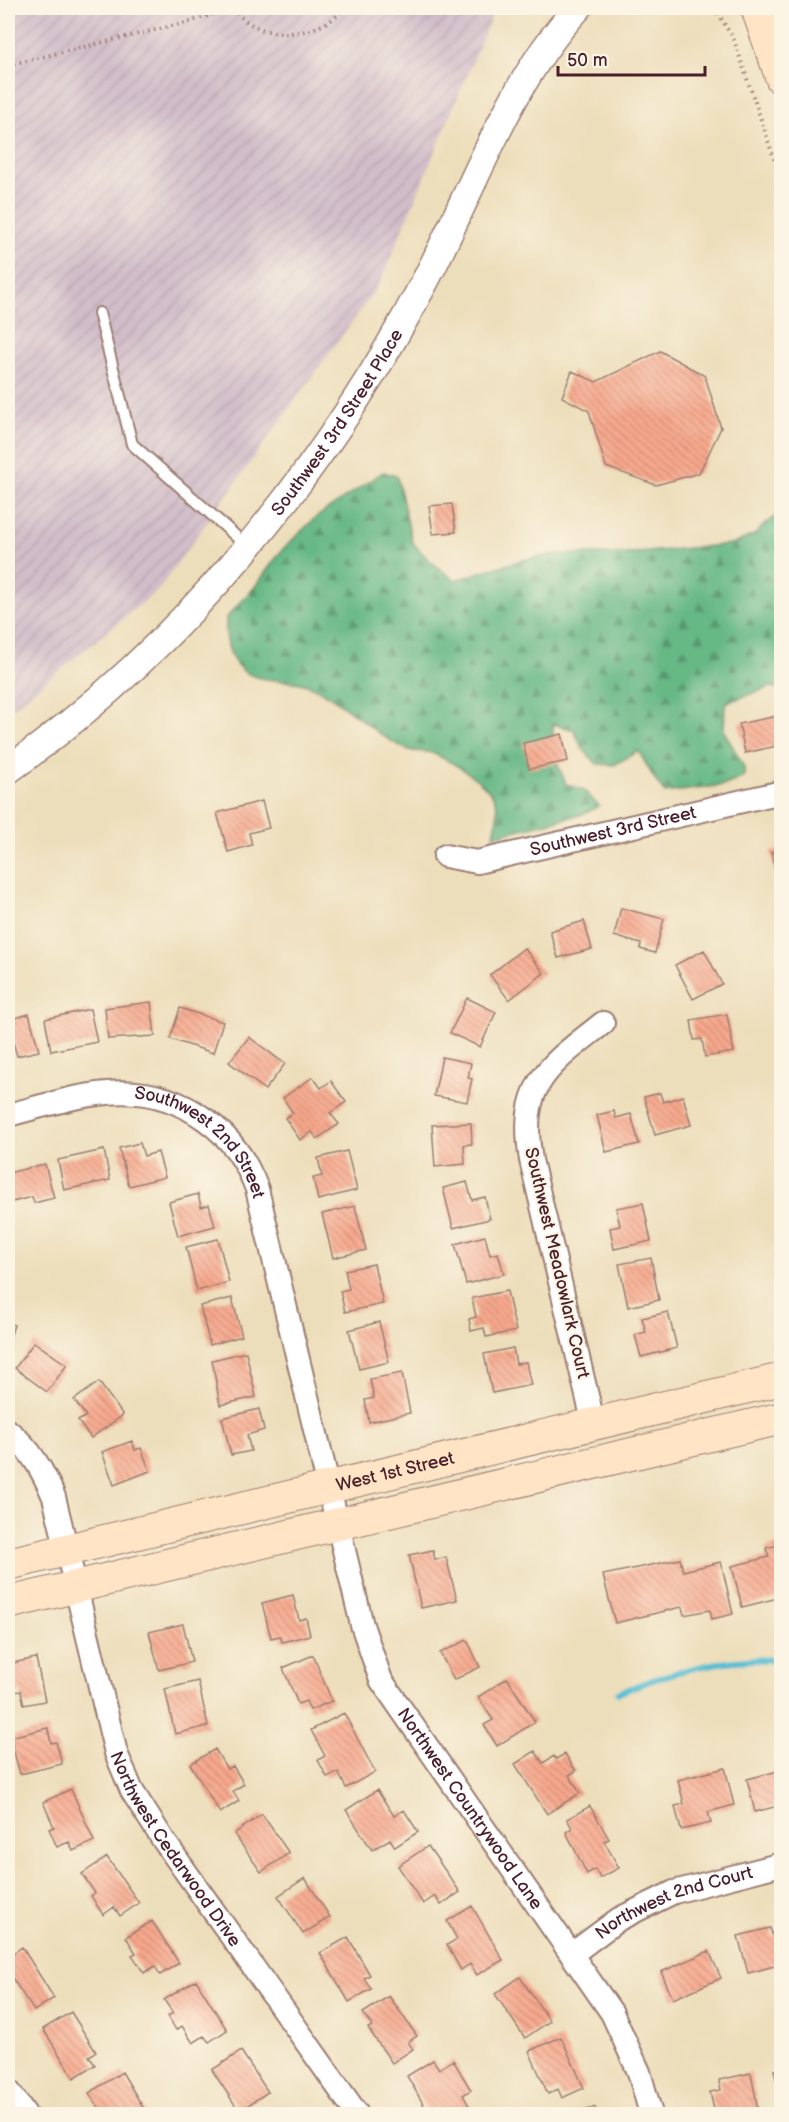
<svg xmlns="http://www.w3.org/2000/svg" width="789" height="2122" font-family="'Balsamiq Sans',sans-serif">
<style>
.industrial{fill:url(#industrial-furrows)}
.forest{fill:url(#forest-firs);stroke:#586c58;stroke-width:1.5}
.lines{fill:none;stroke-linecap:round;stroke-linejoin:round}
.stream{stroke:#55bdd3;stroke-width:6}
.building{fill:url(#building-back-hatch)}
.service-casing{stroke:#9c7e73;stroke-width:14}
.minor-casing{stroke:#9c7e73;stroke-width:26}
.tertiary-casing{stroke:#9c7e73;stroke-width:30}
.secondary-casing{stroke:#9c7e73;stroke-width:34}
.path{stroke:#9c7e73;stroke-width:4;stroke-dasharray:1.5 4.5;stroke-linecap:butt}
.service{stroke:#fff;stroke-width:10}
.minor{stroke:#fff;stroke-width:22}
.tertiary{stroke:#fff;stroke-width:27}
.secondary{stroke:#ffe4c6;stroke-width:32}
.labels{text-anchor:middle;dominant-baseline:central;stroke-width:4.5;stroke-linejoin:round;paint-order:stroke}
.street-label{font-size:18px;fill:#4a1f2b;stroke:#fcf5e5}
</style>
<defs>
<pattern id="industrial-furrows" width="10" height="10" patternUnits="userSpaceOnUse" patternTransform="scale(1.5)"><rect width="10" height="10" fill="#d1bdc9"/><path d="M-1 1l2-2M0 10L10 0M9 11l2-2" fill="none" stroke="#b5a2ad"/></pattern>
<pattern id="forest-firs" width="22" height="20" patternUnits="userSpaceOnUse" patternTransform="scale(1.5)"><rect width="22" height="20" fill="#66b885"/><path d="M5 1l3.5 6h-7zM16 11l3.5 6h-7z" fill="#56956d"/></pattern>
<pattern id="building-back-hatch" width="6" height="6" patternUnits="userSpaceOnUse" patternTransform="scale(1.5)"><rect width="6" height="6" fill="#f8a98d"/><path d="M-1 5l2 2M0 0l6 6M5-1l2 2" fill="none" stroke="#cb8973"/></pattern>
</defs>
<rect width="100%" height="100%" fill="#fcf5e5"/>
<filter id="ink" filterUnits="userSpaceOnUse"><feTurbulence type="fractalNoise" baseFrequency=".0167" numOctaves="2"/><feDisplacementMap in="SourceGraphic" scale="12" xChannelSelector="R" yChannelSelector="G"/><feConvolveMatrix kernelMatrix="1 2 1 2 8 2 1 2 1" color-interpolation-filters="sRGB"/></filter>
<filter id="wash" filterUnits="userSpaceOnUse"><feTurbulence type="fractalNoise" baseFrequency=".008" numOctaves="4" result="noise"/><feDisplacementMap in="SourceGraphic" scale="24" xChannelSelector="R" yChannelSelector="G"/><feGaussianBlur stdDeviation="1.35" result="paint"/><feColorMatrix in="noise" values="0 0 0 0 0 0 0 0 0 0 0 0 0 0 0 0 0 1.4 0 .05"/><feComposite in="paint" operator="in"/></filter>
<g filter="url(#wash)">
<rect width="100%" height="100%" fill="#eddebb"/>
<!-- industrial -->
<path class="industrial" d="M8 8H495L380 283 158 590 8 712Z"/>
<!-- forest -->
<path class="forest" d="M383 472 397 476 412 542 429 560 454 580 522 560 556 554H626L733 544 756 534 767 522 781 513V689L771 687 725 703 724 731 744 767V777L725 785 665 793C653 780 648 765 638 751L614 765 597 764 582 748 574 730 553 724V753L566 784 583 790 599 806 583 814 494 836C496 823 501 808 493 796 482 780 453 762 434 754 426 750 415 753 407 749 370 734 346 700 307 685 287 678 258 684 241 669 227 656 225 635 226 618L254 588 282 550 315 518Z"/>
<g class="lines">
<!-- stream -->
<path class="stream" d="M618 1693C673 1671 721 1657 782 1660"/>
</g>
<g id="blocks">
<!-- building -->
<path class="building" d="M660 351 705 376 721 428 699 473 656 485 606 467 589 411 562 397 572 371 596 382Z
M452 504 456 532 433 534 429 506Z
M782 715V745L745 753 739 724Z
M562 734 568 761 529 769 523 743Z
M262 801 269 828 249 833 252 845 228 852 217 813Z
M782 849V893H781L771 852Z
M621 908 664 919 655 953 640 949 641 944 614 936Z
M584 921 592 949 558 958 550 931Z
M524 948 544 973 509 1000 490 975Z
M704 950 722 984 693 999 675 965Z
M467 998 496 1012 480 1047 450 1033Z
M151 1002 155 1036 108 1039 105 1008Z
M180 1008 223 1022 213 1053 170 1039Z
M90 1009 97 1042 51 1051 45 1019Z
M29 1014 39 1051 17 1056 12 1038 8 1039V1020Z
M727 1014 734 1052 705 1057 702 1039 694 1040 691 1020Z
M249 1037 285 1064 265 1090 229 1062Z
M442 1057 471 1063 468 1078 472 1079 467 1102 434 1096Z
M313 1077 321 1088 331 1081 346 1102 330 1113 339 1124 317 1139 312 1132 300 1140 285 1118 293 1113 283 1098Z
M660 1093 663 1102 683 1096 691 1125 655 1135 644 1097Z
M614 1111 616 1118 631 1114 639 1144 606 1152 597 1115Z
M471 1123 472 1144 464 1145 465 1164 435 1167 432 1125Z
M140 1143 144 1156 158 1152 165 1177 129 1186 119 1148Z
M104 1150 110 1180 64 1190 58 1160Z
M347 1151 357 1190 318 1200 313 1178 322 1176 318 1158Z
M45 1164 54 1198 34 1203 32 1197 8 1203V1173Z
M467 1182 472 1200 485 1197 490 1219 453 1228 443 1188Z
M198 1194 201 1207 209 1205 215 1226 178 1236 169 1202Z
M643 1203 651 1241 614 1249 610 1228 620 1226 616 1208Z
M355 1206 366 1250 333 1258 322 1214Z
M485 1236 490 1255 498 1253 504 1274 466 1284 455 1244Z
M218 1239 229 1282 197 1291 186 1247Z
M651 1258 659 1300 628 1307 619 1264Z
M374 1264 383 1304 345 1312 340 1291 349 1289 345 1270Z
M507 1291 516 1331 486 1337 484 1328 471 1331 469 1319 476 1317 472 1298Z
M232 1298 242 1336 210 1345 200 1306Z
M668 1312 677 1348 641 1357 635 1335 646 1332 642 1318Z
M379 1322 389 1362 359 1369 349 1330Z
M8 1323 14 1325 8 1344Z
M34 1342 67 1365 47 1392 15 1368Z
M513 1348 516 1364 526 1362 531 1385 492 1393 484 1354Z
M246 1352 256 1397 220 1405 212 1360Z
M402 1373 410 1413 369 1422 365 1400 374 1398 370 1379Z
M99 1382 123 1415 91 1438 78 1421 86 1416 74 1400Z
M259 1409 264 1430 247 1435 251 1451 231 1455 222 1418Z
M132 1441 135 1450 141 1448 150 1471 114 1485 102 1452Z
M782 1544V1597L742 1607 732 1566 769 1557 766 1548Z
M433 1550 435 1560 446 1557 457 1600 421 1608 409 1555Z
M680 1559 683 1571 721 1562 733 1614 712 1619 710 1610 684 1615 682 1607 615 1623 603 1575Z
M293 1595 299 1620 306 1618 310 1635 282 1642 280 1636 271 1638 262 1603Z
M183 1624 192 1662 159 1670 149 1632Z
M467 1640 480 1667 454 1680 440 1653Z
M313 1655 332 1701 310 1710 306 1701 298 1704 283 1668Z
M36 1658 45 1701 24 1705 21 1691 14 1692 8 1664Z
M507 1678 535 1722 497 1746 484 1725 493 1720 478 1697Z
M198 1681 208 1726 175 1734 165 1689Z
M344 1713 375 1772 346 1788 338 1772 327 1777 318 1760 325 1756 311 1730Z
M48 1728 51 1743 56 1742 62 1764 20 1774 10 1737Z
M215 1749 227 1769 233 1766 244 1784 233 1791 239 1801 220 1813 190 1764Z
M535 1751 543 1763 554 1756 556 1759 565 1754 576 1771 569 1775 580 1793 547 1814 515 1764Z
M725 1768 734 1805 708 1812 711 1823 681 1830 675 1806 684 1804 678 1780Z
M782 1770V1805L755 1812 747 1779Z
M71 1789 94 1841 73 1851 69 1842 57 1847 49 1829 54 1827 43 1802Z
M377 1790 394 1816 404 1810 418 1832 395 1847 390 1839 372 1850 346 1810Z
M590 1806 609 1839 604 1841 619 1868 600 1878 595 1869 587 1874 566 1832 572 1828 567 1819Z
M262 1814 289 1853 261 1872 234 1834Z
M428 1846 460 1892 441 1905 435 1896 423 1904 398 1866Z
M107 1857 139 1903 120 1916 114 1907 103 1915 91 1896 95 1893 82 1874Z
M305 1878 330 1917 303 1934 278 1896Z
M472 1906 503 1960 477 1975 470 1964 461 1970 447 1945 457 1939 447 1921Z
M152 1921 179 1963 160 1975 155 1966 144 1973 132 1955 136 1953 126 1937Z
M770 1928 773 1937 782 1934V1964L748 1973 738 1936Z
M348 1937 370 1975 364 1978 371 1989 349 2002 320 1953Z
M22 1947 54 1998 34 2011 8 1972V1957Z
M709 1951 721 1978 673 1999 661 1972Z
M520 1977 550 2021 525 2038 495 1994Z
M196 1980 227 2030 209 2042 204 2036 193 2043 182 2026 176 2030 168 2016 173 2013 164 2000Z
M389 1996 417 2036 408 2042 413 2049 392 2063 368 2028 372 2026 363 2013Z
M71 2012 96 2052 89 2056 95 2065 74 2078 43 2029Z
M561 2037 584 2088 562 2098 558 2089 548 2094 529 2051Z
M241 2051 268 2092 239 2111 212 2070Z
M433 2060 439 2069 453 2060 471 2090 463 2095 471 2109 461 2114H429L407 2076Z
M782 2069V2102H781L774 2070Z
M122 2072 147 2114H102L89 2093Z
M751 2073 758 2110 735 2114H715L710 2092 721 2090 719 2080Z
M595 2107 596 2114H567Z"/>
</g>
</g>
<g filter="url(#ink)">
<use href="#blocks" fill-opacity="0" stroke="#9c7e73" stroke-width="1.5"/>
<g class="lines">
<!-- service casing -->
<g class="service-casing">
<path id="service" d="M99 313 132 444 248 547"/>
</g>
<!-- minor casing -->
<g class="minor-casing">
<g id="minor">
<path id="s1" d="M445 856 477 862 782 792"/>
<path id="s2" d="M8 1115C79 1097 141 1072 206 1120 231 1138 246 1160 257 1189L362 1625 381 1680 612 2013 639 2072 651 2114"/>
<path d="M594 1425 531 1160C518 1083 549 1066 603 1023"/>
<path id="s3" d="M8 1431C31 1449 43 1471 54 1497L116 1753 132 1791 164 1841 357 2114"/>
<path id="s4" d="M572 1954 619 1919 674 1892 782 1864"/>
<path d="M8 2090 25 2114"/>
</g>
</g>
<!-- tertiary casing -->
<g class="tertiary-casing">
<g id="tertiary">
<path id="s5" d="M8 770C183 646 323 474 423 285 471 195 508 82 578 8"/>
</g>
</g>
<!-- secondary casing -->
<g class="secondary-casing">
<g id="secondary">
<path d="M757 8 782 79"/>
<path id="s6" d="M8 1564 782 1379"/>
<path d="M8 1603 782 1418"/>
</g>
</g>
<!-- path -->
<path class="path" d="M233 8C259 44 318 39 345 8
M715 8 734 40 782 182
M8 65 193 21 231 8"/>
<!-- service -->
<use href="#service" class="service"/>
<!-- minor -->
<use href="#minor" class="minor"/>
<!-- tertiary -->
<use href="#tertiary" class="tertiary"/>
<!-- secondary -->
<use href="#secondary" class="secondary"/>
</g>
</g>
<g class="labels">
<!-- street labels -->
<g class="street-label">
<text stroke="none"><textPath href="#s5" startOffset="482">Southwest 3rd Street Place</textPath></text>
<text stroke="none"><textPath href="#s1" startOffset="172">Southwest 3rd Street</textPath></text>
<text stroke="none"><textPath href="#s2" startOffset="216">Southwest 2nd Street</textPath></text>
<text transform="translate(557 1263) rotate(77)">Southwest Meadowlark Court</text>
<text stroke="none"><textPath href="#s6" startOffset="398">West 1st Street</textPath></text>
<text stroke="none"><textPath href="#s2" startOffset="957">Northwest Countrywood Lane</textPath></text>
<text stroke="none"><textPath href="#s3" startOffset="458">Northwest Cedarwood Drive</textPath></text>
<text stroke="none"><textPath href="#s4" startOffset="116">Northwest 2nd Court</textPath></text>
</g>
</g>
<!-- margin -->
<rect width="789" height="2122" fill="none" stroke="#fcf5e5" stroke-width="30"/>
<!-- scale -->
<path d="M558 66v9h147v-9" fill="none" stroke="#4a1f2b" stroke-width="3"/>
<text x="567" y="66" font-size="18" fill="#4a1f2b" stroke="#fcf5e5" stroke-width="4.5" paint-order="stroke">50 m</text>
</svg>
